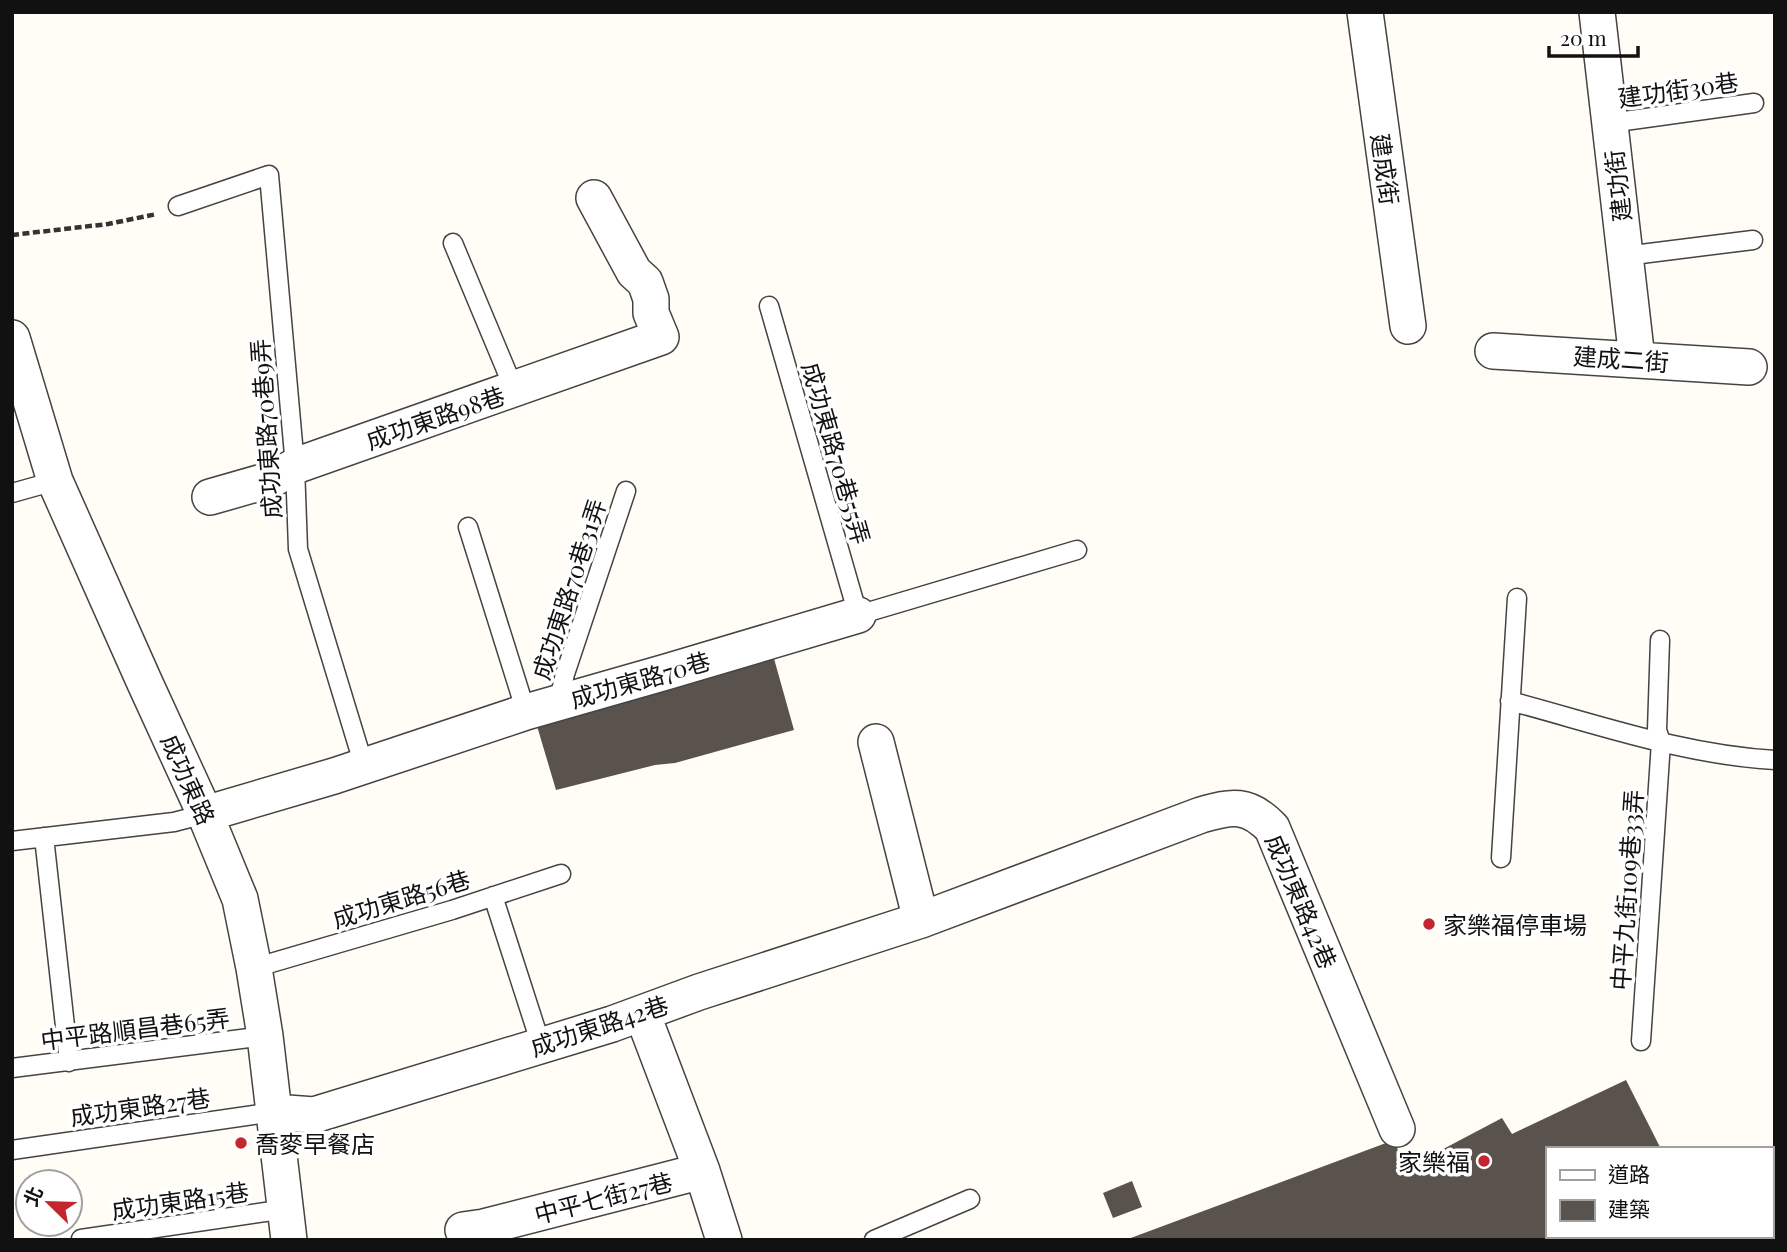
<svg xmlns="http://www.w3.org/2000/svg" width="1787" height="1252" font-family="'Playfair Display','Noto Sans TC',serif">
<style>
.building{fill:#5a524d}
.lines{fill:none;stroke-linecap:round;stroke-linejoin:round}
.lane-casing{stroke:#444;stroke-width:21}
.street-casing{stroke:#444;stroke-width:38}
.path{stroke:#333;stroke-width:4.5;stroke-dasharray:7 3.5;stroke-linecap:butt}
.lane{stroke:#fff;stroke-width:18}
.street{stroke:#fff;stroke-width:35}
.poi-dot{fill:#c4262e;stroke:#fff;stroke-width:2.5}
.labels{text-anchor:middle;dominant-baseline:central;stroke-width:7;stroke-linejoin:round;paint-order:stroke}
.street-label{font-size:24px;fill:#111;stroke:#fff}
.poi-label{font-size:24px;fill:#111;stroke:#fff;text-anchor:start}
</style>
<rect width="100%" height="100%" fill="#fffdf5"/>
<!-- building -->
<path class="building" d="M773 655 794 730 675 763 655 765 556 790 537 726Z
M1626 1080 1661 1149H1547V1236H1682L1675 1240 1128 1239 1394 1140 1399 1153 1405 1151 1411 1166 1502 1118 1512 1134Z
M1132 1181 1142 1207 1113 1218 1103 1193Z"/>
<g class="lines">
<!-- lane casing -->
<g class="lane-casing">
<path id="lane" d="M1610 123 1754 103
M178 206 269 175 295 466 298 549 364 766
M453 243 514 389
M1625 256 1753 240
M769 306 858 615 1077 550
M12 493 55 481
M468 527 526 712
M1510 701C1597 724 1684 755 1775 760
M558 703 565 674 626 491
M44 837 69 1062
M12 841 174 822 205 814
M1501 858 1517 598
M493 896 541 1045
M254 968 452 910 561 874
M1641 1041 1661 742 1657 730 1660 640
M12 1068 265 1036
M12 1150 274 1112
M81 1239 286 1209
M874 1240 970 1199"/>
</g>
<!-- street casing -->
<g class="street-casing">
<path id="street" d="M1365 12 1408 326
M1597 12 1637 359
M12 338 55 481 144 681 205 814 240 899 254 968 265 1036 289 1240
M1493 351 1749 367
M210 497 273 479 295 466 661 337 651 313V299L645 282 634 272 594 198
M876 742 921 920
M205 814 334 776 526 712 666 672 858 615
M642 1013 702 1171 724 1240
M274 1112 314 1115 612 1024 699 992 921 920 1201 815C1232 806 1248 803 1272 828L1397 1129
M463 1230 484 1227 702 1171"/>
</g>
<!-- path -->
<path class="path" d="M12 235 108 224 157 214"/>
<!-- lane -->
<use href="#lane" class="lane"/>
<!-- street -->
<use href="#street" class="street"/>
</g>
<!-- markers -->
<g class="poi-dot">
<circle cx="1429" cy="924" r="7"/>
<circle cx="241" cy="1143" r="7"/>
<circle cx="1484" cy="1161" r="7"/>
</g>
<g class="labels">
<!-- street labels -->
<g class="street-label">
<text transform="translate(1678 89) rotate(-8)">建功街30巷</text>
<text transform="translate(1386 169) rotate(82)">建成街</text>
<text transform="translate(1617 186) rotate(-97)">建功街</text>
<text transform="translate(1621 358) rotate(4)">建成二街</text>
<text transform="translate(435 417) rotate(-19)">成功東路98巷</text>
<text transform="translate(265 429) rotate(-94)">成功東路70巷9弄</text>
<text transform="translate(837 453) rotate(74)">成功東路70巷55弄</text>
<text transform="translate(568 589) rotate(-72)">成功東路70巷31弄</text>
<text transform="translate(640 679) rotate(-16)">成功東路70巷</text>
<text transform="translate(189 779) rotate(66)">成功東路</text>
<text transform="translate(1626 890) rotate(-86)">中平九街109巷33弄</text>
<text transform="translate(401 898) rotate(-17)">成功東路56巷</text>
<text transform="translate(1302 901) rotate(67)">成功東路42巷</text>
<text transform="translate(599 1025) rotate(-18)">成功東路42巷</text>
<text transform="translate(135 1028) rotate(-7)">中平路順昌巷65弄</text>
<text transform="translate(140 1106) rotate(-8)">成功東路27巷</text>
<text transform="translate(603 1197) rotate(-14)">中平七街27巷</text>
<text transform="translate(180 1200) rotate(-8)">成功東路15巷</text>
</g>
<!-- poi labels -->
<g class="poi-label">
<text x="1443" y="924">家樂福停車場</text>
<text x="255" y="1143">喬麥早餐店</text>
<text x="1470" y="1161" text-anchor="end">家樂福</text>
</g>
</g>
<!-- border -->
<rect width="1787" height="1252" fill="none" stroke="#111111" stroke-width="28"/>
<!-- legend -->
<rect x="1546" y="1147" width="228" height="91" fill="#ffffff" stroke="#a0a0a0" stroke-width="2"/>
<rect x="1560" y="1170" width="35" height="10" fill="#ffffff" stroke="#a0a0a0" stroke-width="2"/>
<text x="1608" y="1182" font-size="21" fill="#111111">道路</text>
<rect x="1560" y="1200" width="35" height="21" fill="#5a524d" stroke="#a0a0a0" stroke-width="2"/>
<text x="1608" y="1217" font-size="21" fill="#111111">建築</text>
<!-- north arrow -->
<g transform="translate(49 1203) rotate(293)"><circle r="33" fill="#ffffff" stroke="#a0a0a0" stroke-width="2"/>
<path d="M0-5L12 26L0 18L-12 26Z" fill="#c4262e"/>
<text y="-10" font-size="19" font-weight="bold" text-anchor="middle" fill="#111111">北</text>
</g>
<!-- scale -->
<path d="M1549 46v10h89v-10" fill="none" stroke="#111111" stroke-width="3.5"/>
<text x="1560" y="46" font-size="21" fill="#111111" stroke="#ffffff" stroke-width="5" paint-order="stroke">20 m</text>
</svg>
